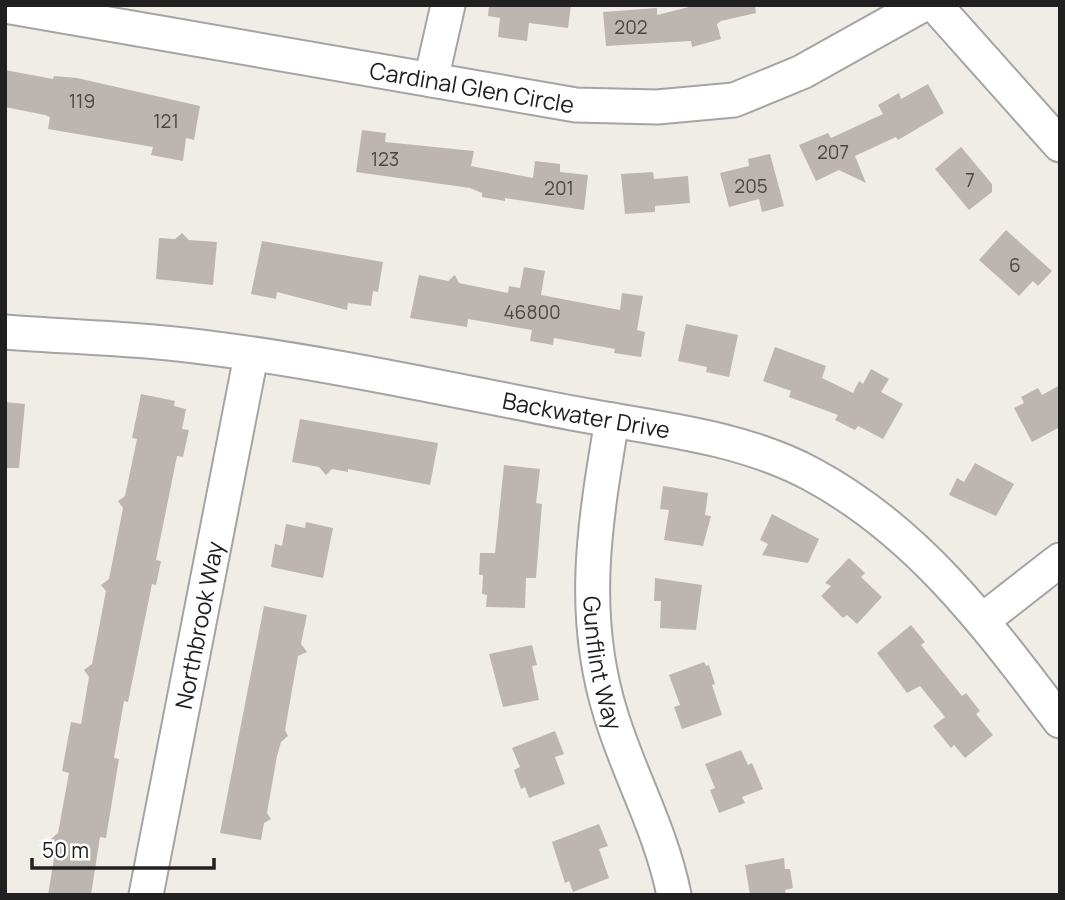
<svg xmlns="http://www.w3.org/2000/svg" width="1065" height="900" font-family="Manrope,sans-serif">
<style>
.building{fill:#bdb6b0}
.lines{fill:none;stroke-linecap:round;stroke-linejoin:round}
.minor-casing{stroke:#a4a4a4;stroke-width:37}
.minor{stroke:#fff;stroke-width:33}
.labels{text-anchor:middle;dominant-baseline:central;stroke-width:5;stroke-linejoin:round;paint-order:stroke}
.number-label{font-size:19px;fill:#474644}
.street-label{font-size:23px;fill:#202020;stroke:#fff}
</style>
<rect width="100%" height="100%" fill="#f0ede6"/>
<!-- building -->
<path class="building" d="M489 5H571L568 28 529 23 527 41 498 37 500 18 488 16Z
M697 5H755L756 13 721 21 717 24 721 39 692 47 691 41 606 46 603 12 657 8V15Z
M5 70 53 79 54 76 77 78 200 106 194 140 186 138 183 161 151 155 153 147 48 129 50 117 45 115 5 107Z
M928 84 944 113 898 140 896 137 855 156 866 183 839 170 816 181 799 145 828 133 831 138 883 114 878 105 899 93 901 99Z
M362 130 386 133 385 142 474 151 471 166 533 178 535 161 560 164V172L588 175 584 210 505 198V201L482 197V193L470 188 356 172Z
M961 147 992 184V192L969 210 935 169Z
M770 154 784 206 762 212 759 199 729 207 720 173 749 166 748 159Z
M653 172 654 179 688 176 690 203 655 206V212L625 214 621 174Z
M1006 230 1052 271 1038 286 1033 281 1019 296 979 260Z
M182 233 189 240 217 242 213 285 156 279 159 238 175 239Z
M262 241 383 262 378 292 373 291 371 306 348 303 347 310 277 292 276 299 251 294Z
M524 267 545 271 541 295 620 310 622 293 643 296 637 330 645 332 641 357 614 353 615 349 554 338 553 345 530 341 532 330 468 319 467 327 410 318 419 275 448 281 455 275 459 283 508 293 509 286 520 288Z
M686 324 738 335 729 377 706 372 707 367 678 361Z
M775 347 826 366 822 378 853 393 859 381 863 384 871 369 889 379 881 392 903 404 883 439 858 426 855 430 835 420 838 415 789 397 791 391 763 381Z
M1060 385V427L1032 442 1014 408 1024 403 1021 397 1038 388 1042 395Z
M141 394 175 401 174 406 186 409 182 429 189 430 183 457 177 456 156 560 161 561 156 585 152 584 128 702 124 701 114 758 119 759 106 838 100 837 91 895H48L56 846 51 839 58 833 69 773 62 771 71 722 81 724 89 677 84 670 92 664 106 591 101 585 109 579 123 508 118 501 125 496 137 439 132 438Z
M5 402 25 404 19 468H5Z
M300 419 438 443 430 485 348 469V472L332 469 326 475 319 467 292 462Z
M975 463 1014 484 996 516 949 495 957 478 964 482Z
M504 465 540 469 536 503 542 504 536 578H526L525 608 486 607 487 595 482 594 483 575H479L480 553H495Z
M663 486 708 493 705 515 711 516 703 546 664 540 669 510 660 509Z
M772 514 819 539 808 563 762 555 768 544 760 540Z
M306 522 333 528 323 578 271 567 275 544 282 546 286 524 305 528Z
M849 558 865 573 861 577 882 597 857 624 847 615 843 618 821 596 831 586 825 583Z
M655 578 702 585 696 630 660 628 661 601H654Z
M264 606 307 615 301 644 307 652 298 656 285 730 288 736 281 742 277 756 267 813 271 819 264 823 261 840 220 833Z
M911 625 925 642 921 645 962 696 966 693 980 711 976 714 993 735 965 758 954 745 951 748 933 726 945 717 920 686 907 693 877 653Z
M532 645 537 665 532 666 539 700 503 707 489 654Z
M704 662 706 666 709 665 715 684 712 685 722 715 682 729 674 707 680 705 669 675Z
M555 731 564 754 555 757 565 784 529 798 525 787 521 789 514 770 520 767 512 748Z
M741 750 748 765 752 763 763 789 742 797 745 803 719 813 710 790 715 788 705 764Z
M599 824 608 846 599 849 609 878 573 892 569 881 565 883 552 842Z
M784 858 785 869H790L793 888 785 890 786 895H750L745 865Z"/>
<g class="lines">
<!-- minor casing -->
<g class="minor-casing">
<g id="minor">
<path d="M935 5 1060 145"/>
<path id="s1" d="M5 6 576 105 657 107 734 100 802 72 922 5"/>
<path d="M431 80 448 5"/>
<path id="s2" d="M5 332C68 337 131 338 194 346 320 361 446 389 572 413 651 428 738 435 811 474 918 531 988 626 1060 721"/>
<path id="s3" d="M612 420C595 522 579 613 611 715 630 777 661 830 674 895"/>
<path d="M983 620 1060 560"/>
<path id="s4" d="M146 895 251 356"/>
</g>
</g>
<!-- minor -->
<use href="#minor" class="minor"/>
</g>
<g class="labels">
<!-- number labels -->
<g class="number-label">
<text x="631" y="27">202</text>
<text x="82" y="101">119</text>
<text x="166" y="121">121</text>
<text x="833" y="152">207</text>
<text x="385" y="159">123</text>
<text x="970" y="180">7</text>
<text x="751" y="186">205</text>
<text x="559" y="188">201</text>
<text x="1015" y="265">6</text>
<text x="532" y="312">46800</text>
</g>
<!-- street labels -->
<g class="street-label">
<text stroke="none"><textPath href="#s1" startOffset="474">Cardinal Glen Circle</textPath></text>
<text stroke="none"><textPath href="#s2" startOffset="588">Backwater Drive</textPath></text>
<text stroke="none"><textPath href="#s4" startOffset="275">Northbrook Way</textPath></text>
<text stroke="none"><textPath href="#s3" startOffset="245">Gunflint Way</textPath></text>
</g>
</g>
<!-- border -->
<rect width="1065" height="900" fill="none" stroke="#202020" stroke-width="14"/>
<!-- scale -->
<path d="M32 858v10h182v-10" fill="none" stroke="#202020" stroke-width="3.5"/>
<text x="42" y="858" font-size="21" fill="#202020" stroke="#ffffff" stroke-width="5" paint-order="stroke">50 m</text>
</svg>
